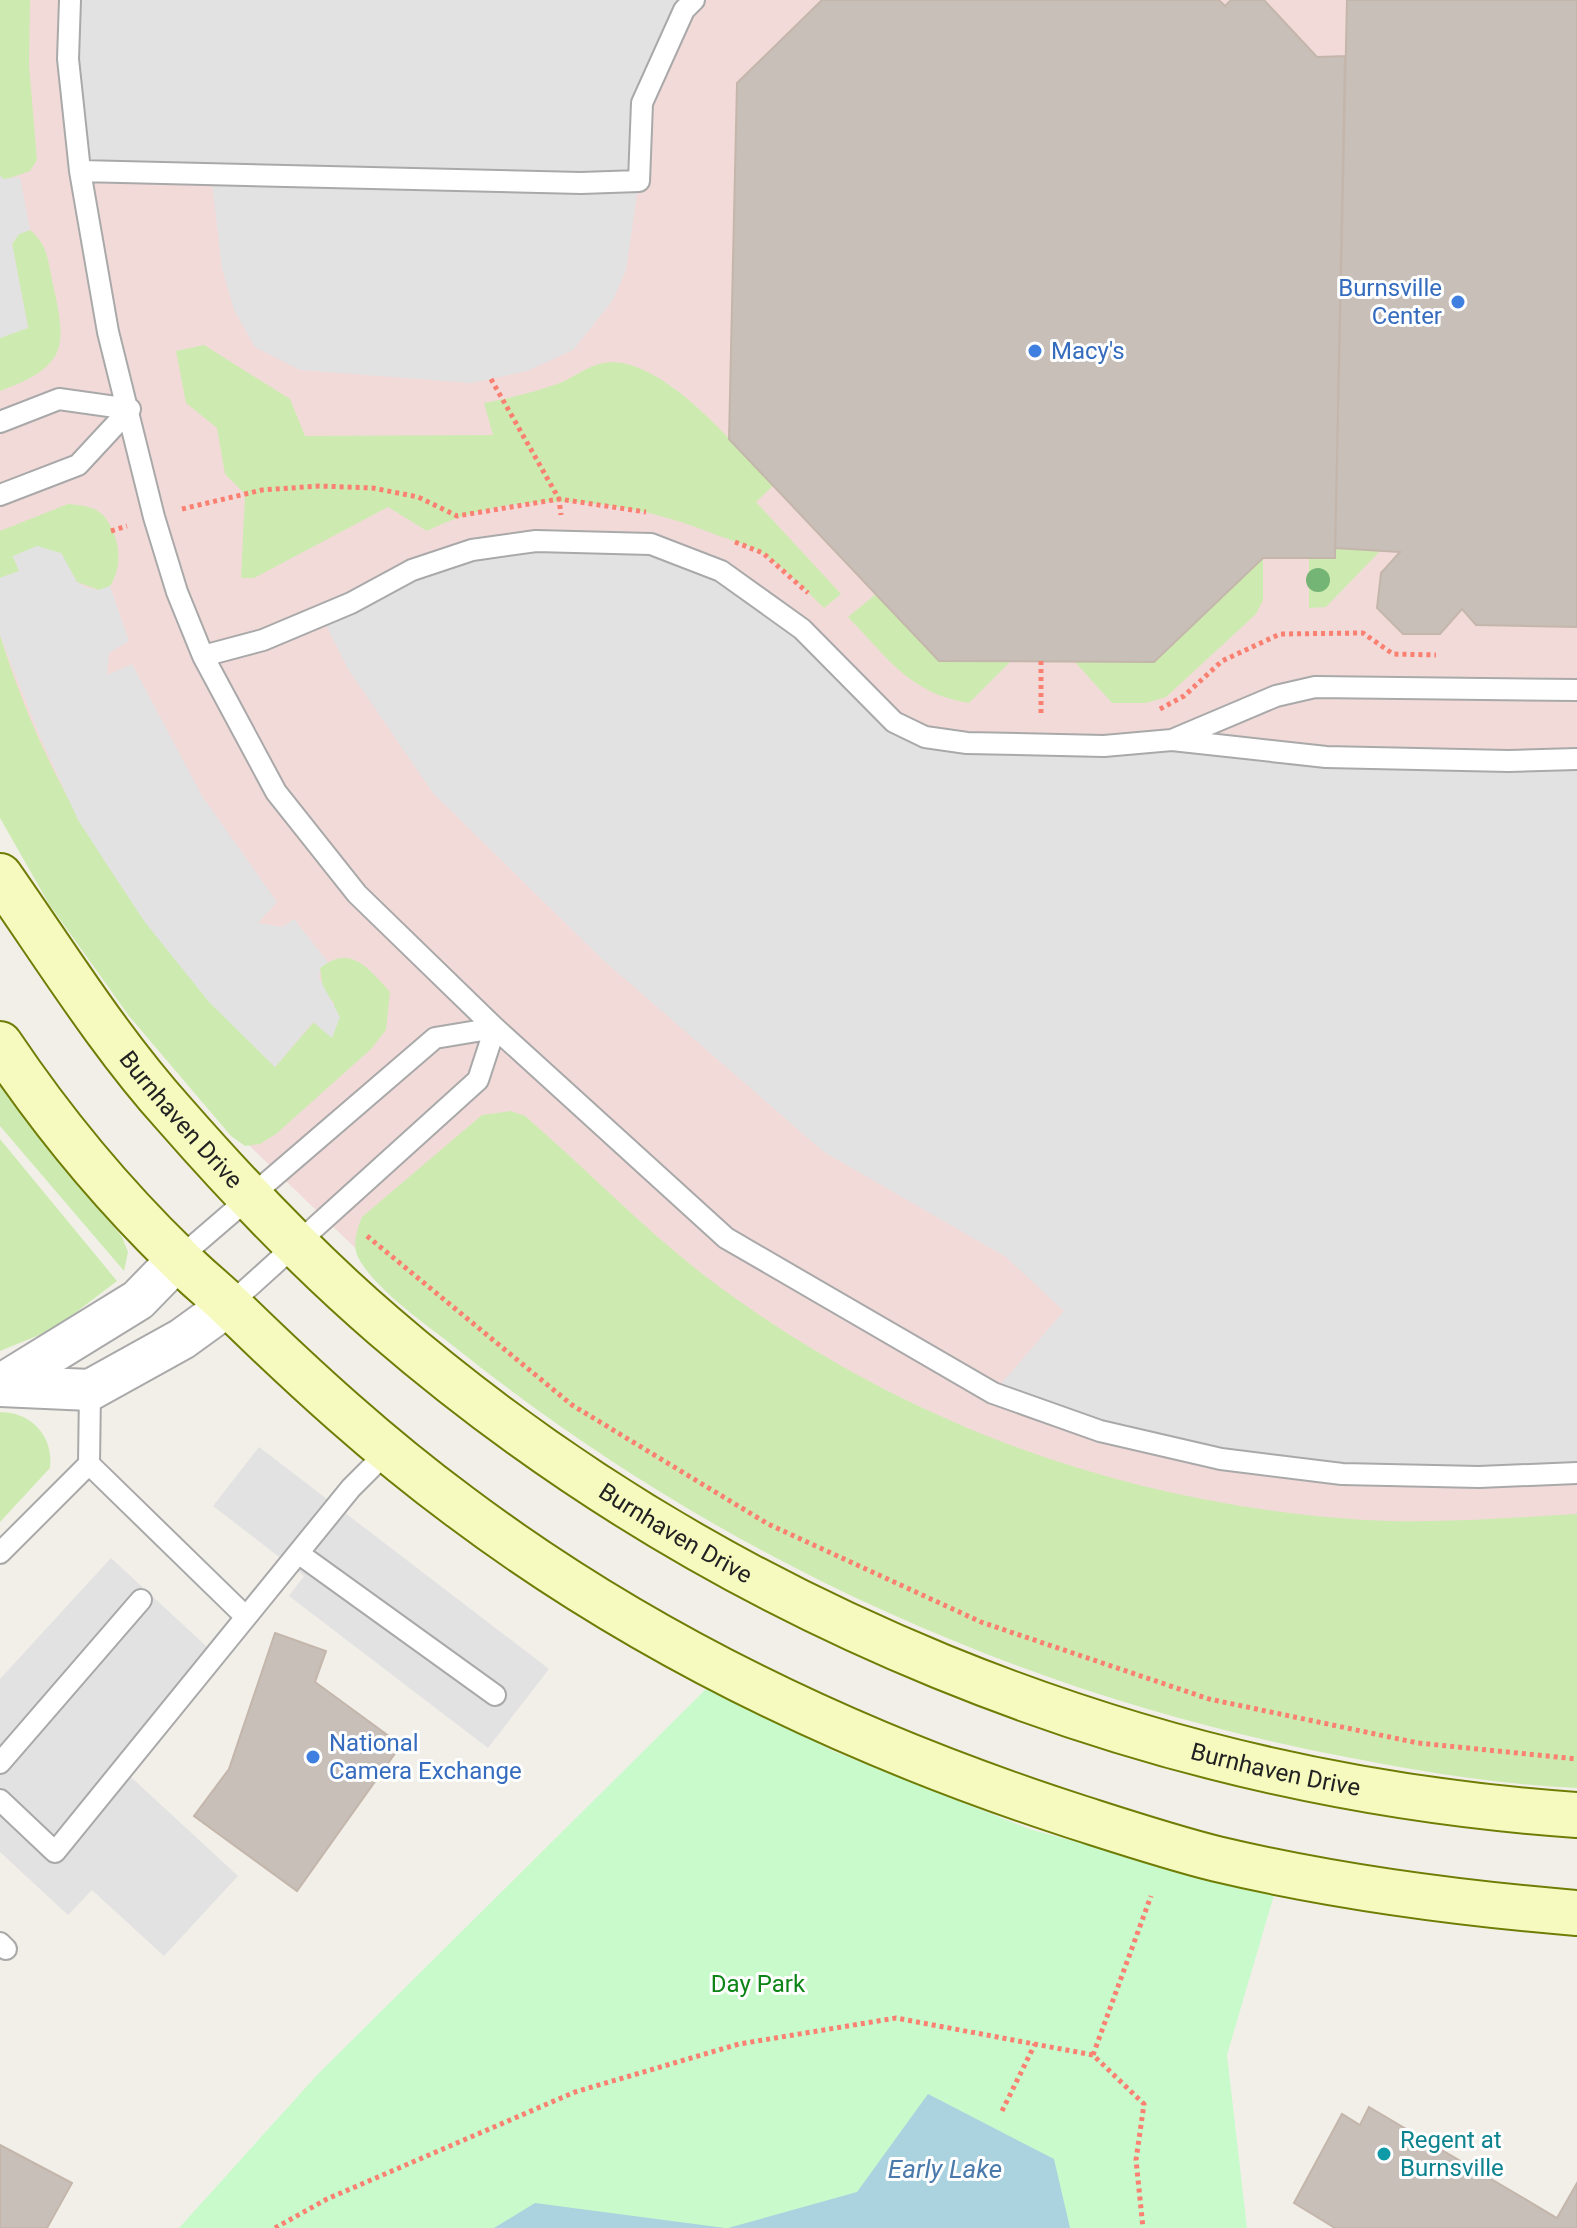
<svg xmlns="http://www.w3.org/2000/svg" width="1577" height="2228" font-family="Roboto,sans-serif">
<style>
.commercial{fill:#f2dad9}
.grass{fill:#cdebb0}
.park{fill:#c8facc}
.parking{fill:#e2e2e2}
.water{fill:#aad3df}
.building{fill:#c7bfb8;stroke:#c4b6ab;stroke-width:2}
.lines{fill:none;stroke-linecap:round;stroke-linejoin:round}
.lane-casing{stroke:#a9a9a9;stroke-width:24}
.street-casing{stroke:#a9a9a9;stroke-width:44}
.secondary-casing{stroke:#707d05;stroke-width:48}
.path{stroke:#fa8072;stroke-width:5;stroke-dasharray:4 4;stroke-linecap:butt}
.lane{stroke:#fff;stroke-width:20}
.street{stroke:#fff;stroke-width:40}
.secondary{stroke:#f7fabf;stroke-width:44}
.tree{fill:#74b475}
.shop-dot{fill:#3f7fe0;stroke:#fff;stroke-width:3}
.culture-dot{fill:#0f9aa8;stroke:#fff;stroke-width:3}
.labels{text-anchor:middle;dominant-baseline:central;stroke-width:6;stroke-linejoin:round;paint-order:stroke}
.shop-label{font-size:24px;fill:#366cbe;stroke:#fff;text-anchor:start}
.street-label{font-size:24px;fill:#222;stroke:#fff}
.park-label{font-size:24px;fill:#0c8416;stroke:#fff}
.culture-label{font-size:24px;fill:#0d838f;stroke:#fff;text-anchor:start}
.water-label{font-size:26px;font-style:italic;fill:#4a7aab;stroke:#fff}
</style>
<rect width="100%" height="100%" fill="#f2efe9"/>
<!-- commercial -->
<path class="commercial" d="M0 0H1577V1782L374 1266 229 1126 0 801Z"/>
<!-- grass -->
<path class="grass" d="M0 0H30L29 65 37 160 30 171 4 180 0 176Z
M30 230C47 244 48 259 52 280 67 346 69 366 0 391V338L28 327 12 244 19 234Z
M204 345 290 399 305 436 493 435 484 403C509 398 536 392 560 383 574 377 585 368 599 364 657 348 737 448 773 486L756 502 841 594 824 608C806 590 786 570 765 555 752 546 734 541 719 536 627 498 519 485 427 531L388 507 254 578H241L245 494 225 474 217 428 186 403 176 351Z
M68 504C79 505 94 506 103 515 120 535 124 565 110 586L99 590 77 582 61 553 13 556 19 571 0 578V531Z
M1335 548 1381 550 1326 607 1309 608V558Z
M1263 558V600L1256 614 1166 697 1146 703H1112L1075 662H1154Z
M876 594 939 661H1011L969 703C910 694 887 657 848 617Z
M0 635C53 807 148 942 275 1067L314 1022 332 1037 334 1003 323 990 320 968C351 944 368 968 390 992L386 1030 371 1049 276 1134 260 1144 245 1146 231 1136 129 1016 49 904 0 818Z
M0 1086 122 1237 128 1252 124 1271 0 1126Z
M511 1111 525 1116C590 1172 651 1237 721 1288 912 1428 1130 1505 1365 1520 1435 1524 1508 1518 1577 1514V1788C1486 1784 1395 1767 1306 1749 994 1683 704 1547 456 1348 427 1325 374 1289 358 1257 352 1245 357 1229 362 1217L482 1115Z
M0 1139 117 1281 54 1329 0 1351Z
M0 1412C31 1412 54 1436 50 1468L0 1522Z"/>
<!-- park -->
<path class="park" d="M709 1686 833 1751 1029 1829 1274 1895 1227 2055 1247 2228H179L317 2075Z"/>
<!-- parking -->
<path class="parking" d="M70 0H694L642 103 639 181 626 270 613 300 573 350 527 371 471 383 300 370 255 347 234 310 222 268 211 174 80 171Z
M0 176 4 179 20 177 30 230 19 234 12 244 28 328 0 338Z
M651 544 721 571 925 737 1577 759V1473L1479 1477 1221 1459 993 1393 1064 1311 1006 1257 824 1152 603 960 433 793 348 669 321 615 472 550Z
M37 546 61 553 77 582 87 588 99 590 110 586 129 641 109 653 107 675 132 664 202 796 277 902 258 923 282 927 294 919 328 962 320 968 319 978 340 1017 332 1038 313 1022 275 1067 209 1002 144 921 78 820 38 732 0 635V578L19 571 13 556Z
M259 1447 549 1669 488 1748 289 1596 304 1576 213 1506Z
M111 1558 219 1658 119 1766 238 1876 164 1956 92 1890 68 1915 0 1852V1679Z"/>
<!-- water -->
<path class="water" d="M928 2094 1054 2159 1070 2228H728L857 2192Z
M535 2203 725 2228H494Z"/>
<!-- building -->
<path class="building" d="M822 0H1219L1225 6 1231 0H1264L1317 57 1345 56 1335 558H1263L1154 662 939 661 729 439 737 83Z
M1347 0H1577V627L1476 625 1462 609 1440 634H1403L1377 608 1381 573 1400 552 1335 548Z
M275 1633 326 1651 315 1682 401 1745 297 1891 194 1816 229 1769Z
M1369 2107 1557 2218 1577 2183V2228H1335L1294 2203 1342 2114 1360 2125Z
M0 2145 72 2183 47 2228H0Z"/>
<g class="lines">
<!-- lane casing -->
<g class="lane-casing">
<path id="lane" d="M70 0 68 59 80 171 108 332 154 517 177 592 203 656 276 792 357 894 495 1028 726 1238 993 1393 1100 1431 1221 1459 1342 1474 1479 1477 1577 1473
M80 171 581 183 639 181 642 103 684 10 694 0
M0 422 59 399 130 409
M0 495 78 465 130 409
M203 656 263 640 351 603 412 570 472 550 536 541 651 544 721 571 802 629 894 722 925 737 967 743 1104 746 1172 740 1326 757 1509 761 1577 759
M1172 740 1276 696 1315 687 1577 690
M178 1259 435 1038 495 1028 478 1080 229 1305
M89 1464 246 1617
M0 1553 89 1464 90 1390
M298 1553 495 1695
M0 1763 141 1600
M0 1800 55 1852 351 1488 388 1451
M0 1943 6 1949"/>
</g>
<!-- street casing -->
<g class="street-casing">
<path id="street" d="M0 1385 138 1300 178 1259
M0 1386 90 1390 182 1339 229 1305"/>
</g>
<!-- secondary casing -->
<g class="secondary-casing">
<g id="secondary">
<path id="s1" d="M0 876C56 956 109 1042 175 1115 238 1187 312 1264 384 1326 715 1612 1141 1785 1577 1815"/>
<path d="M0 1044C51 1120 113 1195 179 1259 196 1277 216 1292 234 1310 306 1380 378 1446 459 1506 644 1645 855 1745 1074 1816 1121 1831 1169 1847 1217 1859 1335 1887 1456 1903 1577 1913"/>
</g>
</g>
<!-- path -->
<path class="path" d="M491 379 559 499 561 515
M182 509 262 490 319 486 373 488 418 497 457 516 559 499 646 512
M111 531 127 526
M735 542 763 553 808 593
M1041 661V713
M1160 709 1184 696 1222 661 1280 634 1363 633 1393 654 1436 655
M367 1236 572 1405 768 1524 981 1622 1209 1699 1418 1743 1577 1759
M1093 2055 1151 1896
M1002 2111 1035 2044
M275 2228 327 2199 575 2092 739 2044 896 2018 1093 2055 1144 2104 1136 2160 1143 2228"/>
<!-- lane -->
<use href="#lane" class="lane"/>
<!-- street -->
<use href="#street" class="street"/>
<!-- secondary -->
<use href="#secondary" class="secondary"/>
</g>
<!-- trees -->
<circle class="tree" cx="1318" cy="580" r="12"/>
<!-- markers -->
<g class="shop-dot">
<circle cx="1458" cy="302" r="8"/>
<circle cx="1035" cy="351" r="8"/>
<circle cx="313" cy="1757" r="8"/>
</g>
<circle class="culture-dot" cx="1384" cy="2154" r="8"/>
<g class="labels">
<!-- shop labels -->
<g class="shop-label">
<text x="1442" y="288" text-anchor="end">Burnsville<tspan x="1442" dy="28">Center</tspan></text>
<text x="1051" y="351">Macy's</text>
<text x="329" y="1743">National<tspan x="329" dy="28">Camera Exchange</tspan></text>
</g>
<!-- street labels -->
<g class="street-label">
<text stroke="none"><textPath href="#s1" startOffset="304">Burnhaven Drive</textPath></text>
<text stroke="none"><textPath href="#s1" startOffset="952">Burnhaven Drive</textPath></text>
<text stroke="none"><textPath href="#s1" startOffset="1600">Burnhaven Drive</textPath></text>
</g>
<!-- park labels -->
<g class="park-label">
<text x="758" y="1984">Day Park</text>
</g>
<!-- culture labels -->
<g class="culture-label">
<text x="1400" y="2140">Regent at<tspan x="1400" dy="28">Burnsville</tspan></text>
</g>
<!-- water labels -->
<g class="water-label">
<text x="945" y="2169">Early Lake</text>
</g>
</g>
</svg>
